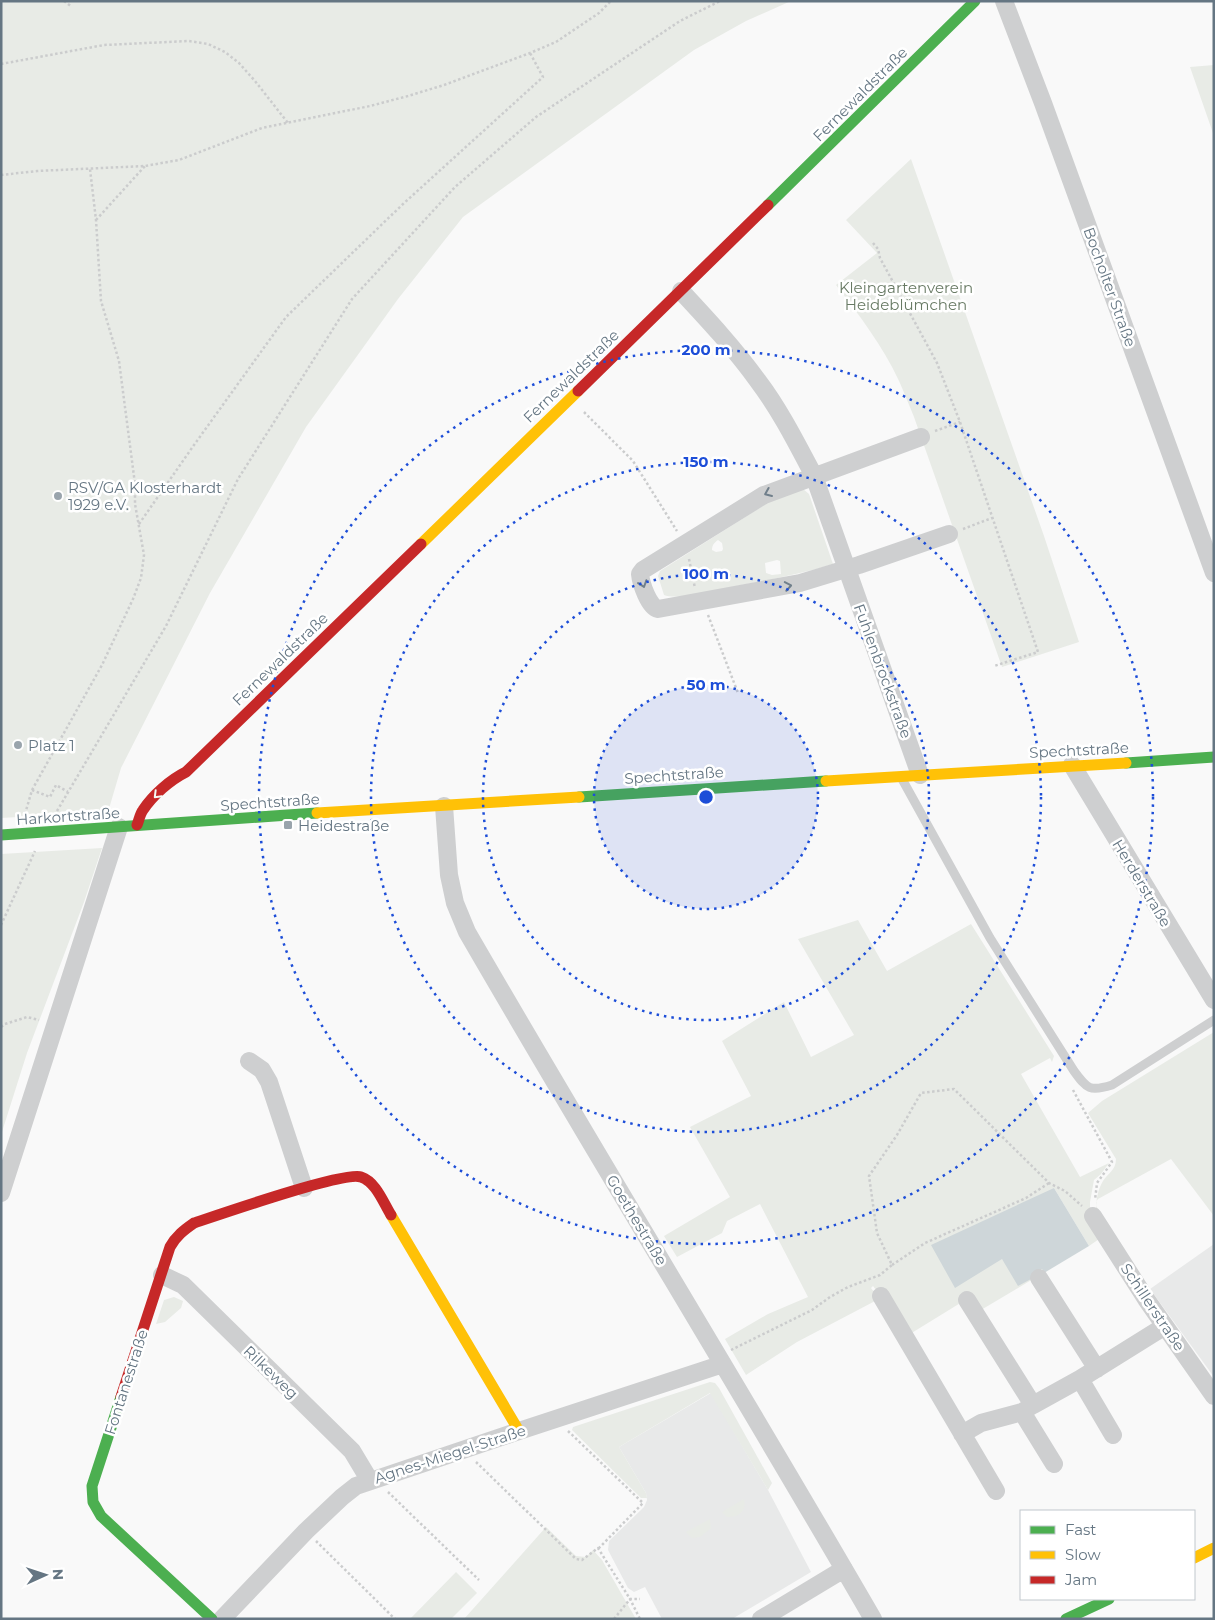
<svg xmlns="http://www.w3.org/2000/svg" width="1215" height="1620" font-family="Montserrat,sans-serif">
<style>
.built{fill:#e8e9e9}
.green{fill:#e8ebe6;fill-rule:evenodd}
.water{fill:#ced6d9}
.lines{fill:none;stroke-linecap:round;stroke-linejoin:round}
.path{stroke:#cbcccd;stroke-width:2.5;stroke-dasharray:2.5 2.5;stroke-linecap:butt}
.lane{stroke:#cecfd0;stroke-width:9}
.street{stroke:#cecfd0;stroke-width:18}
.fast{stroke:#4caf50;stroke-width:11}
.slow{stroke:#ffc107;stroke-width:11}
.jam{stroke:#c62828;stroke-width:11}
.oneway{stroke:#707f8b}
.oneway2{stroke:#f6fbf6}
.ring{fill:none;stroke:#1d4ed8;stroke-width:2.5;stroke-dasharray:2.5 5}
.poi-dot{fill:#99a4ac;stroke:#fff;stroke-width:2}
.labels{text-anchor:middle;dominant-baseline:central;stroke-width:5;stroke-linejoin:round;paint-order:stroke}
.street-label{font-size:15px;fill:#657683;stroke:#fff}
.park-label{font-size:15px;fill:#687a64;stroke:#fff}
.poi-label{font-size:15px;fill:#657683;stroke:#fff;text-anchor:start}
.centre{fill:#1d4ed8;stroke:#fff;stroke-width:2.5}
.ring-label{font-size:15px;text-anchor:middle;font-weight:bold;fill:#1d4ed8;stroke:#fff;stroke-width:5;stroke-linejoin:round;paint-order:stroke}
</style>
<rect width="100%" height="100%" fill="#f9f9f9"/>
<!-- built -->
<path class="built" d="M1214 1244V1377L1150 1289Z
M711 1393 768 1490 811 1572 732 1619H662L645 1587 634 1592 628 1588 608 1550 609 1541 644 1507 647 1500 646 1493 619 1447Z"/>
<!-- green -->
<path class="green" d="M1 1H791L746 21 694 50 463 217 398 299 306 427 210 593 121 768 108 812 1 818Z
M1214 65V136L1190 67Z
M911 159 1044 536 1079 642 1002 667 914 417C909 405 904 392 899 381 883 346 859 315 836 285L877 253 846 220Z
M803 489 809 494 833 564C795 576 756 582 717 590 704 592 676 600 664 595L658 576 660 571 769 502ZM718 540 722 543 723 549 722 551 716 552 712 550C712 545 714 543 718 540ZM777 560 780 561 781 574 772 575 766 573 765 563Z
M102 848 84 902 27 1053 1 1135V854Z
M858 920 887 971 971 924 1054 1056 1052 1062 1050 1058 1021 1074 1080 1177 1109 1163 1101 1174 1094 1180 1090 1202V1211L1102 1237 1089 1246 1054 1188 1002 1259 1033 1279 981 1310 962 1302 910 1334 873 1286 871 1288 874 1292 877 1300 797 1342 746 1375 725 1339 768 1314 808 1297 760 1204 727 1221 722 1233 677 1257 664 1236 730 1197 690 1127 751 1096 722 1041 784 1002 811 1057 854 1035 798 939Z
M1214 1032V1216L1171 1159 1098 1199 1096 1202V1206L1113 1231 1096 1210C1096 1200 1098 1189 1103 1181 1108 1173 1116 1170 1116 1159L1088 1113 1102 1101Z
M174 1297 183 1301 181 1308 165 1322 156 1324 164 1300Z
M710 1382 715 1383 719 1388 772 1483 768 1490 710 1393 619 1447 646 1493 647 1498H641L572 1430 573 1427Z
M744 1499C747 1511 739 1518 727 1517L722 1512Z
M710 1519 711 1528 700 1537 692 1538 686 1532Z
M546 1527 576 1556 586 1557 593 1550 602 1560 636 1619H464Z
M456 1572 477 1593 451 1619H410Z"/>
<!-- water -->
<path class="water" d="M1054 1188 1089 1246 1044 1273 1042 1269 1032 1276 1033 1278 1018 1286 1002 1259 955 1288 931 1245Z"/>
<g class="lines">
<!-- path -->
<path class="path" d="M64 1 72 7
M1 64 104 45 189 41 208 44 225 52 239 63 255 81 288 123
M1 175 37 171 145 166 179 160 262 128 370 106 408 96 444 85 530 53 556 42 599 13 611 1
M96 220 145 166
M873 243 878 249 880 258 937 363 960 422 1038 652 994 666
M584 412 633 461 677 531
M935 431 960 422
M139 524 194 445 286 317 403 204 543 77 530 53
M963 529 992 518
M689 559 695 588
M708 615 738 693
M32 790 50 797 56 785 68 792
M57 811 166 626 238 479 352 299 455 187 536 117 680 21 720 1
M25 814 32 790 102 665 133 599 141 578 144 555 135 504V484L119 361 101 301 96 220 90 169
M1 925 35 851
M1 1027 5 1024 27 1017 39 1020
M1073 1090 1112 1162 1097 1183 1095 1200
M892 1265 925 1243 1026 1198 1049 1183
M731 1350 812 1310 830 1297 848 1287 880 1275 892 1265 877 1233 869 1176 897 1135 921 1093 954 1089 1049 1183 1065 1191 1082 1206
M568 1431 643 1503 599 1548
M476 1462 576 1559 582 1560 598 1548 630 1599H640
M388 1492 479 1580
M316 1541 395 1619
M614 1619 630 1599 640 1619"/>
<!-- lane -->
<path class="lane" d="M902 779 990 938 1074 1071C1087 1089 1090 1092 1112 1085L1214 1020"/>
<!-- street -->
<path class="street" d="M1004 1 1043 103 1214 573
M681 291C708 320 735 349 758 381 780 410 797 444 814 476L920 775
M921 437 764 495 643 570 640 574C641 584 649 607 658 609L800 583 859 565 949 534
M1072 765 1214 1000
M444 806 449 875 455 903 467 932C600 1162 740 1389 873 1619
M249 1061 262 1070 269 1082 304 1188
M1 1193 119 827
M1093 1216 1146 1299 1214 1396
M162 1275 183 1285 352 1451 370 1481
M1039 1278 1097 1369
M881 1296 996 1491
M967 1300 1033 1405
M1080 1379 1113 1435
M1022 1412 1054 1464
M962 1434 981 1423 1022 1412 1033 1405 1080 1379 1165 1326
M222 1619 306 1531 342 1497 356 1486 519 1431 723 1364
M761 1619 844 1569"/>
<!-- fast -->
<path class="fast" d="M768 205 975 1
M1126 763 1214 757
M579 797 826 781
M1 835 317 813
M121 1397 92 1486 93 1502 101 1516 212 1619
M1066 1619 1109 1599"/>
<!-- slow -->
<path class="slow" d="M421 544 578 391
M826 781 1126 763
M317 813 579 797
M391 1215 519 1431
M1194 1558 1214 1548"/>
<!-- jam -->
<path class="jam" d="M578 391 768 205
M137 825C139 820 140 814 143 810 153 795 170 780 186 772L421 544
M121 1397 170 1247C176 1236 184 1230 194 1223 218 1215 345 1171 361 1177 376 1182 383 1202 391 1215"/>
</g>
<!-- one-way arrows -->
<defs><path id="oneway-chevron" d="M-2-3.5L2.5 0L-2 3.5" fill="none" stroke-width="1.6" stroke-linecap="round" stroke-linejoin="round" transform="scale(1.25)"/></defs>
<g class="oneway">
<use href="#oneway-chevron" transform="translate(768 493) rotate(157)"/>
<use href="#oneway-chevron" transform="translate(643 584) rotate(71)"/>
<use href="#oneway-chevron" transform="translate(788 586) rotate(-10)"/>
</g>
<use class="oneway2" href="#oneway-chevron" transform="translate(157 795) rotate(135)"/>
<!-- distance rings -->
<circle cx="706" cy="797" r="112" fill="#1d4ed8" fill-opacity=".12"/>
<g class="ring">
<circle cx="706" cy="797" r="112"/>
<circle cx="706" cy="797" r="223"/>
<circle cx="706" cy="797" r="335"/>
<circle cx="706" cy="797" r="447"/>
</g>
<!-- markers -->
<g class="poi-dot">
<circle cx="58" cy="496" r="5"/>
<circle cx="18" cy="745" r="5"/>
<rect x="283" y="820" width="10" height="10" rx="2.5"/>
</g>
<g class="labels">
<!-- street labels -->
<g class="street-label">
<text transform="translate(860 94) rotate(-45)">Fernewaldstraße</text>
<text transform="translate(1110 287) rotate(70)">Bocholter Straße</text>
<text transform="translate(571 376) rotate(-44)">Fernewaldstraße</text>
<text transform="translate(280 659) rotate(-44)">Fernewaldstraße</text>
<text transform="translate(883 671) rotate(70)">Fuhlenbrockstraße</text>
<text transform="translate(1079 750) rotate(-3)">Spechtstraße</text>
<text transform="translate(674 775) rotate(-4)">Spechtstraße</text>
<text transform="translate(270 802) rotate(-4)">Spechtstraße</text>
<text transform="translate(68 816) rotate(-4)">Harkortstraße</text>
<text transform="translate(1142 883) rotate(59)">Herderstraße</text>
<text transform="translate(637 1220) rotate(59)">Goethestraße</text>
<text transform="translate(1153 1307) rotate(56)">Schillerstraße</text>
<text transform="translate(271 1372) rotate(44)">Rilkeweg</text>
<text transform="translate(126 1382) rotate(-72)">Fontanestraße</text>
<text transform="translate(450 1454) rotate(-18)">Agnes-Miegel-Straße</text>
</g>
<!-- park labels -->
<g class="park-label">
<text x="906" y="287">Kleingartenverein<tspan x="906" dy="17">Heideblümchen</tspan></text>
</g>
<!-- poi labels -->
<g class="poi-label">
<text x="68" y="487">RSV/GA Klosterhardt<tspan x="68" dy="17">1929 e.V.</tspan></text>
<text x="28" y="745">Platz 1</text>
<text x="298" y="825">Heidestraße</text>
</g>
</g>
<circle cx="706" cy="797" r="8" class="centre"/>
<g class="ring-label">
<text x="706" y="355">200 m</text>
<text x="706" y="467">150 m</text>
<text x="706" y="579">100 m</text>
<text x="706" y="690">50 m</text>
</g>
<!-- border -->
<rect width="1215" height="1620" fill="none" stroke="#657683" stroke-width="5"/>
<!-- legend -->
<rect x="1020" y="1510" width="175" height="90" fill="#ffffff" stroke="#c1c8cd"/>
<rect x="1030" y="1526" width="25" height="8" fill="#4caf50" stroke="#c1c8cd"/>
<text x="1065" y="1535" font-size="15" fill="#657683">Fast</text>
<rect x="1030" y="1551" width="25" height="8" fill="#ffc107" stroke="#c1c8cd"/>
<text x="1065" y="1560" font-size="15" fill="#657683">Slow</text>
<rect x="1030" y="1576" width="25" height="8" fill="#c62828" stroke="#c1c8cd"/>
<text x="1065" y="1585" font-size="15" fill="#657683">Jam</text>
<!-- north arrow -->
<g transform="translate(45 1575) rotate(87)" stroke="#ffffff" stroke-width="4" paint-order="stroke">
<path d="M0-4L9 19L0 12L-9 19Z" fill="#657683"/>
<text y="-8" font-size="14" font-weight="bold" text-anchor="middle" fill="#657683">N</text>
</g>
</svg>
